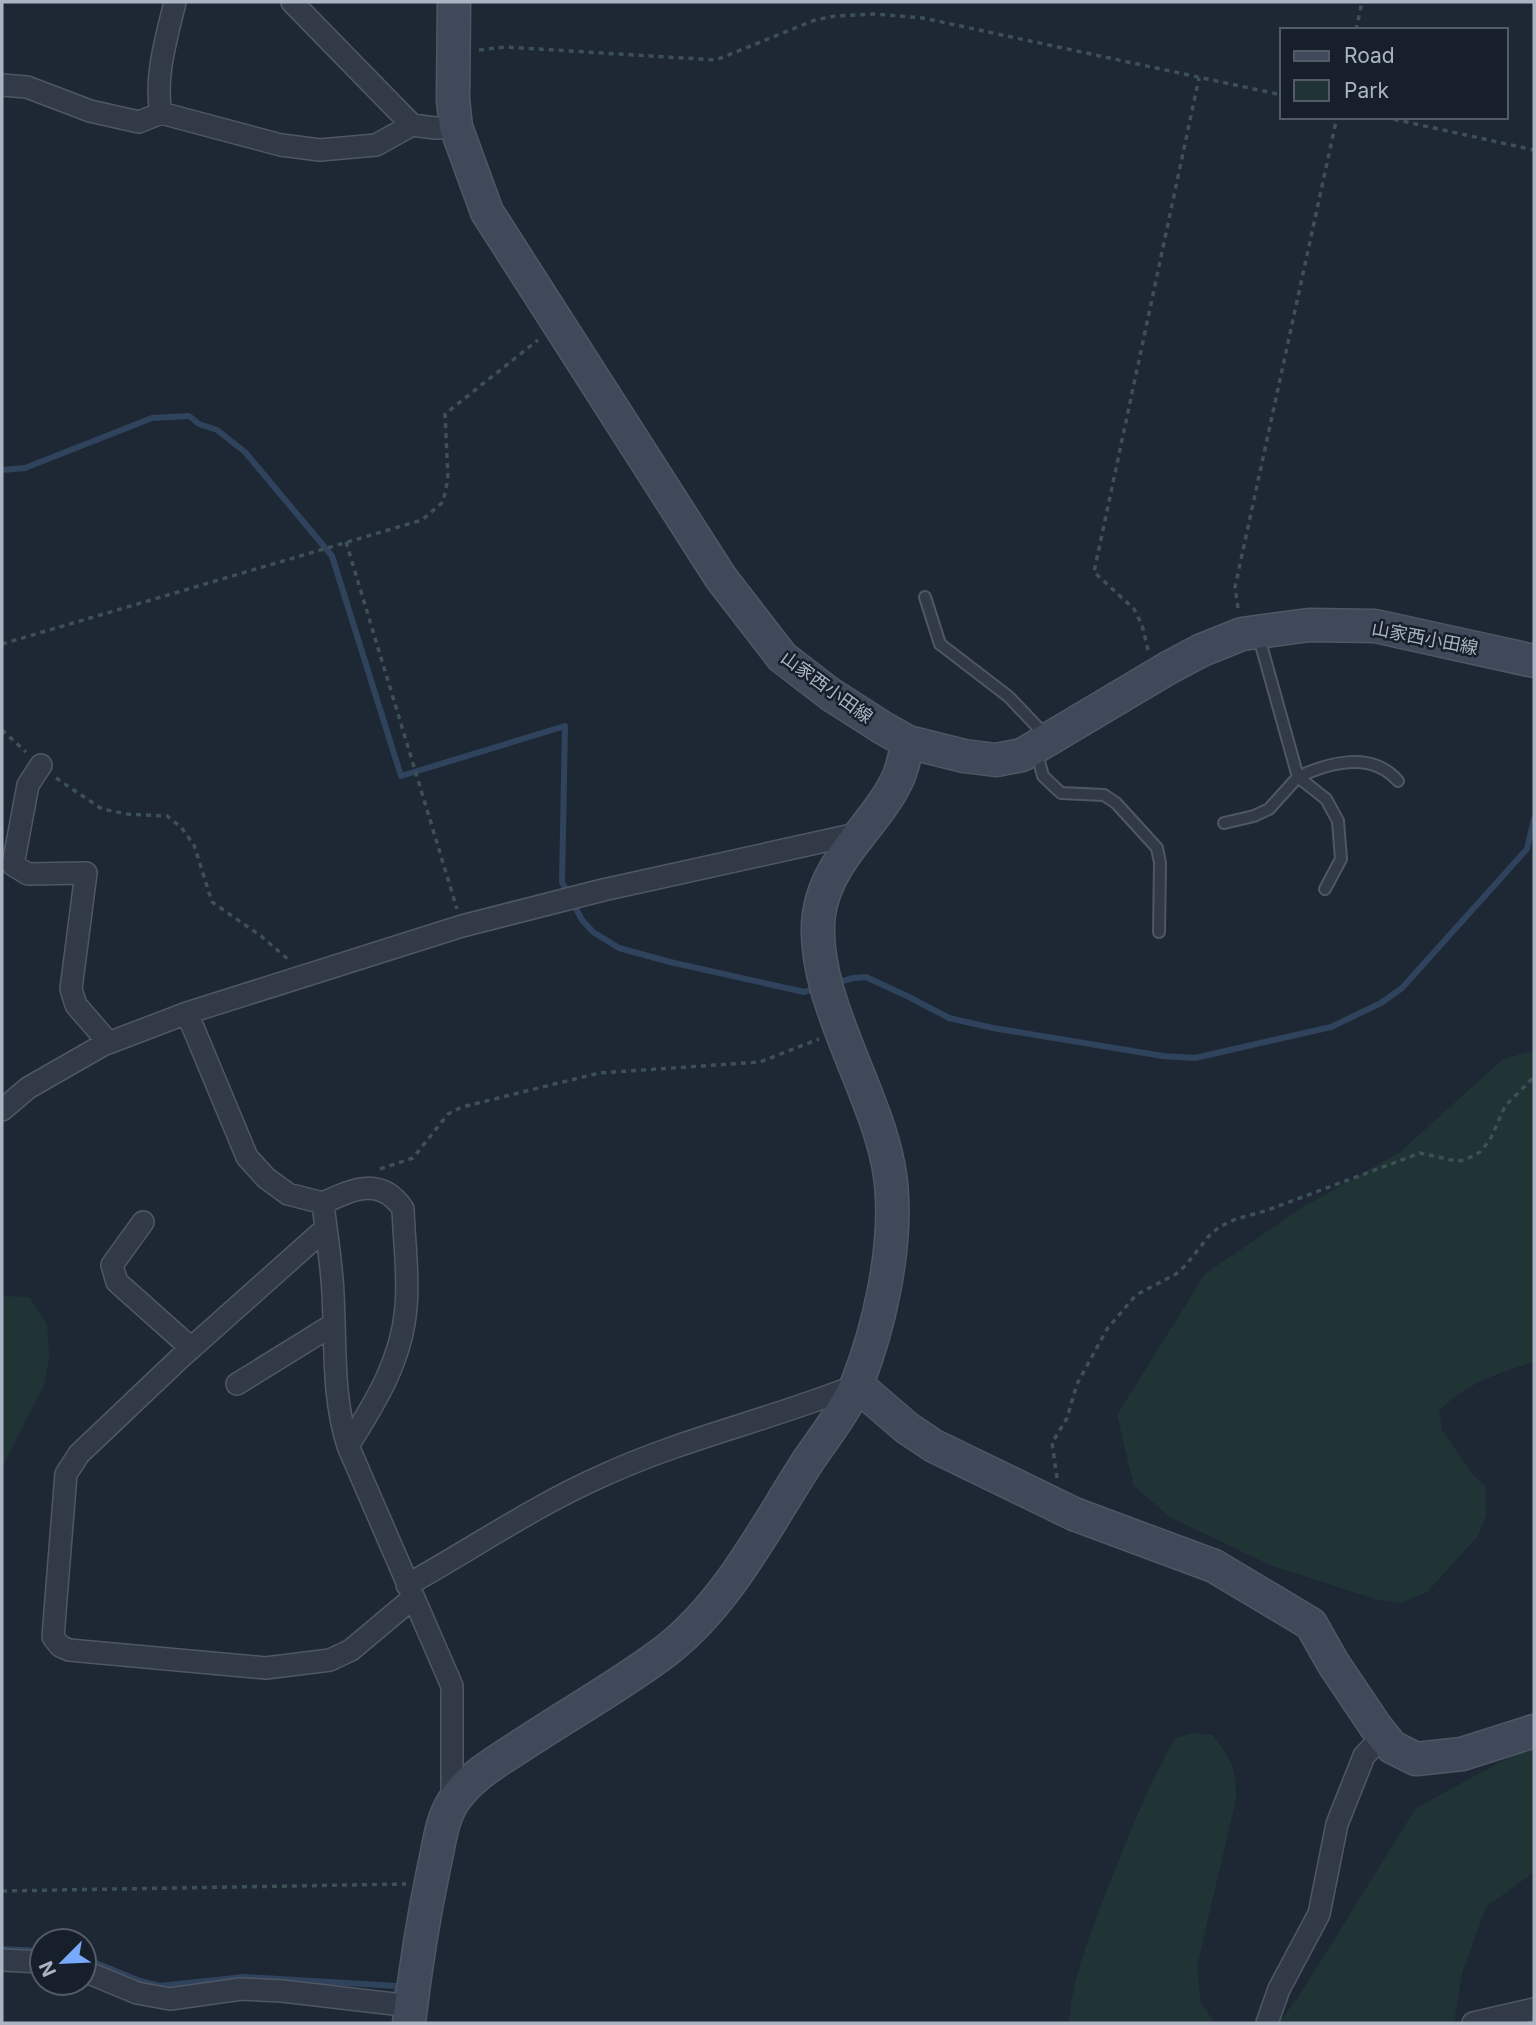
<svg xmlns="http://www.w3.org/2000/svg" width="1536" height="2025" font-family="Inter,'Noto Sans JP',sans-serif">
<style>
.green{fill:#203436}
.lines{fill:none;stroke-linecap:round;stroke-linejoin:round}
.stream{stroke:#30435d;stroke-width:6}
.lane-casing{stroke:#4f5764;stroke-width:14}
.street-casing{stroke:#4f5764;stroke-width:24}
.secondary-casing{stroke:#4f5764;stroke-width:35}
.path{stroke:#3d5154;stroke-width:3.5;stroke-dasharray:5 5;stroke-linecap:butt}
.lane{stroke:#313a46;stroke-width:10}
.street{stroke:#313a46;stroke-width:21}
.secondary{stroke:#3f4959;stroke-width:32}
.labels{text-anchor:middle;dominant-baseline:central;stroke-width:5;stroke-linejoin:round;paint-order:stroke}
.street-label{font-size:18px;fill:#abb4c3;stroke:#171f2a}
</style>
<rect width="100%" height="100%" fill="#1e2835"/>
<!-- green -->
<path class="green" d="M1534 1050V1362C1498 1373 1466 1383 1439 1411L1442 1430 1472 1474 1485 1486 1486 1515 1477 1537 1427 1592 1401 1603 1375 1599 1270 1565 1170 1517 1134 1486 1117 1415 1205 1274 1303 1207 1399 1153 1502 1060Z
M2 1296 29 1297 47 1324 49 1358 44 1385 2 1467Z
M1192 1733 1212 1735C1232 1760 1236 1768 1236 1799L1197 1966 1201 2003 1215 2023H1069C1072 1977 1091 1933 1107 1890 1128 1838 1146 1788 1175 1739Z
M1534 1746V1872L1486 1907 1462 1973 1454 2023H1274L1281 2020 1301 1993 1416 1808 1521 1751Z"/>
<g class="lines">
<!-- stream -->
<path class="stream" d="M2 470 25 468 152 418 189 416 199 424 217 430 245 452 332 556 401 776 565 726 562 882 582 920 593 932 619 948 670 962 804 992 816 988
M836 983 853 978 866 977 909 997 949 1018 993 1028 1163 1056 1195 1058 1331 1027 1381 1003 1402 988 1527 849 1534 819
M2 1949 42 1951
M84 1958 140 1981 160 1986 244 1977 397 1986 396 2001"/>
<!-- lane casing -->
<g class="lane-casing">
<path id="lane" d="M925 597 940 644 1009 697 1047 737
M1036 750 1043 776 1061 793 1104 795 1116 803 1157 848 1160 863 1159 932
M1224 823 1254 816 1269 809 1298 777 1258 634
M1325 889 1341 859 1338 821 1326 799 1298 777C1330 762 1372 751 1398 781"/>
</g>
<!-- street casing -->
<g class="street-casing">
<path id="street" d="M292 2 412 125 435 128 456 127
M2 85 27 87 90 111 139 122 161 113 281 145 320 150 376 145 412 125
M161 113C154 78 167 36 175 2
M41 765 28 785 13 865 28 874 86 873 71 989 76 1005 108 1042
M187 1013 247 1157 266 1178 288 1194 323 1203C326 1233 332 1264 333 1295 336 1347 332 1396 348 1446L452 1686V1803
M2 1110 28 1088 103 1045 187 1013 462 926 603 890 861 833
M323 1203C353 1189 381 1176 403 1209 404 1241 409 1274 406 1307 402 1360 375 1403 348 1446
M143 1222 112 1265 117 1282 191 1348
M326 1228 179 1359 79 1454 66 1474 53 1637 60 1646 69 1650 266 1668 330 1660 351 1650 413 1598
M237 1384 334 1324
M407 1585C472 1549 534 1506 602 1476 684 1438 773 1419 857 1385
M2 1960 42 1962
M84 1971 137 1993 170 1999 241 1989 282 1991 411 2006
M1267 2023 1279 1989 1319 1914 1337 1824 1364 1756 1383 1736
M1473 2023 1534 2009"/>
</g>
<!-- secondary casing -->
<g class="secondary-casing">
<path id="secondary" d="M454 2 453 100 456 127 487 212 721 578 782 657 830 694 883 728 908 742 964 756 996 760 1022 755 1168 668 1202 650 1242 634 1309 625 1375 626 1534 661
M857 1385 907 1428 934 1446 1074 1514 1214 1566 1311 1624 1333 1663 1376 1727 1392 1747 1416 1759 1462 1754 1534 1731
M409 2023C415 1971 423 1919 434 1867 439 1846 441 1821 453 1802 469 1777 497 1761 522 1745 570 1713 621 1685 667 1650 728 1602 765 1528 806 1464 822 1440 848 1407 858 1381 879 1327 895 1255 892 1197 891 1164 881 1132 869 1102 849 1047 811 974 819 914 827 858 876 826 898 778 903 767 905 754 908 742"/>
</g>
<!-- path -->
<path class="path" d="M1356 30 1362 2
M479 50 505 47 716 60 815 20 835 16 875 14 923 18 1282 95
M1384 117 1534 150
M346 542 457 909
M1238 608 1235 587 1337 117
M2 644 422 520 443 502 448 479 445 414 538 340
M1148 650 1142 625 1134 609 1094 572 1199 78
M2 730 26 752
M56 778 102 809 127 814 167 816 181 827 194 845 212 902 261 936 289 960
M380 1169 413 1158 448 1114 462 1107 599 1073 760 1062 819 1039
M1057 1478 1052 1443 1067 1418 1077 1384 1107 1329 1136 1295 1176 1274 1186 1265 1208 1237 1219 1227 1236 1219 1265 1211 1420 1153 1456 1161 1465 1160 1480 1152 1490 1140 1505 1106 1534 1077
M2 1891 406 1884"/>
<!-- lane -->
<use href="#lane" class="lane"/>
<!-- street -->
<use href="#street" class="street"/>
<!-- secondary -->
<use href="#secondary" class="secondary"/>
</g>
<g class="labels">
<!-- street labels -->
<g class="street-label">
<text transform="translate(1425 638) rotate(11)">山家西小田線</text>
<text transform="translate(827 687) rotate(36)">山家西小田線</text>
</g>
</g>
<!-- border -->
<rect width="1536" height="2025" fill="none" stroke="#abb4c3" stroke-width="7"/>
<!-- legend -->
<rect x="1280" y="28" width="228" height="91" fill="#171f2a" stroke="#525b67" stroke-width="2"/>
<rect x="1294" y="51" width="35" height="10" fill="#3f4959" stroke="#525b67" stroke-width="2"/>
<text x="1344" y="63" font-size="21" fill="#abb4c3">Road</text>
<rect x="1294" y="80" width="35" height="21" fill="#203436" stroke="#525b67" stroke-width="2"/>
<text x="1344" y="98" font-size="21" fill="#abb4c3">Park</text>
<!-- north arrow -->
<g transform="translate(63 1962) rotate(246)"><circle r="33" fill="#171f2a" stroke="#525b67" stroke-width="2"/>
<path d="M0-5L12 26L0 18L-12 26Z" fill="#79a9fa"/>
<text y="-10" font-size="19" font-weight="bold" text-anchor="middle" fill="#abb4c3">N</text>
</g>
</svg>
